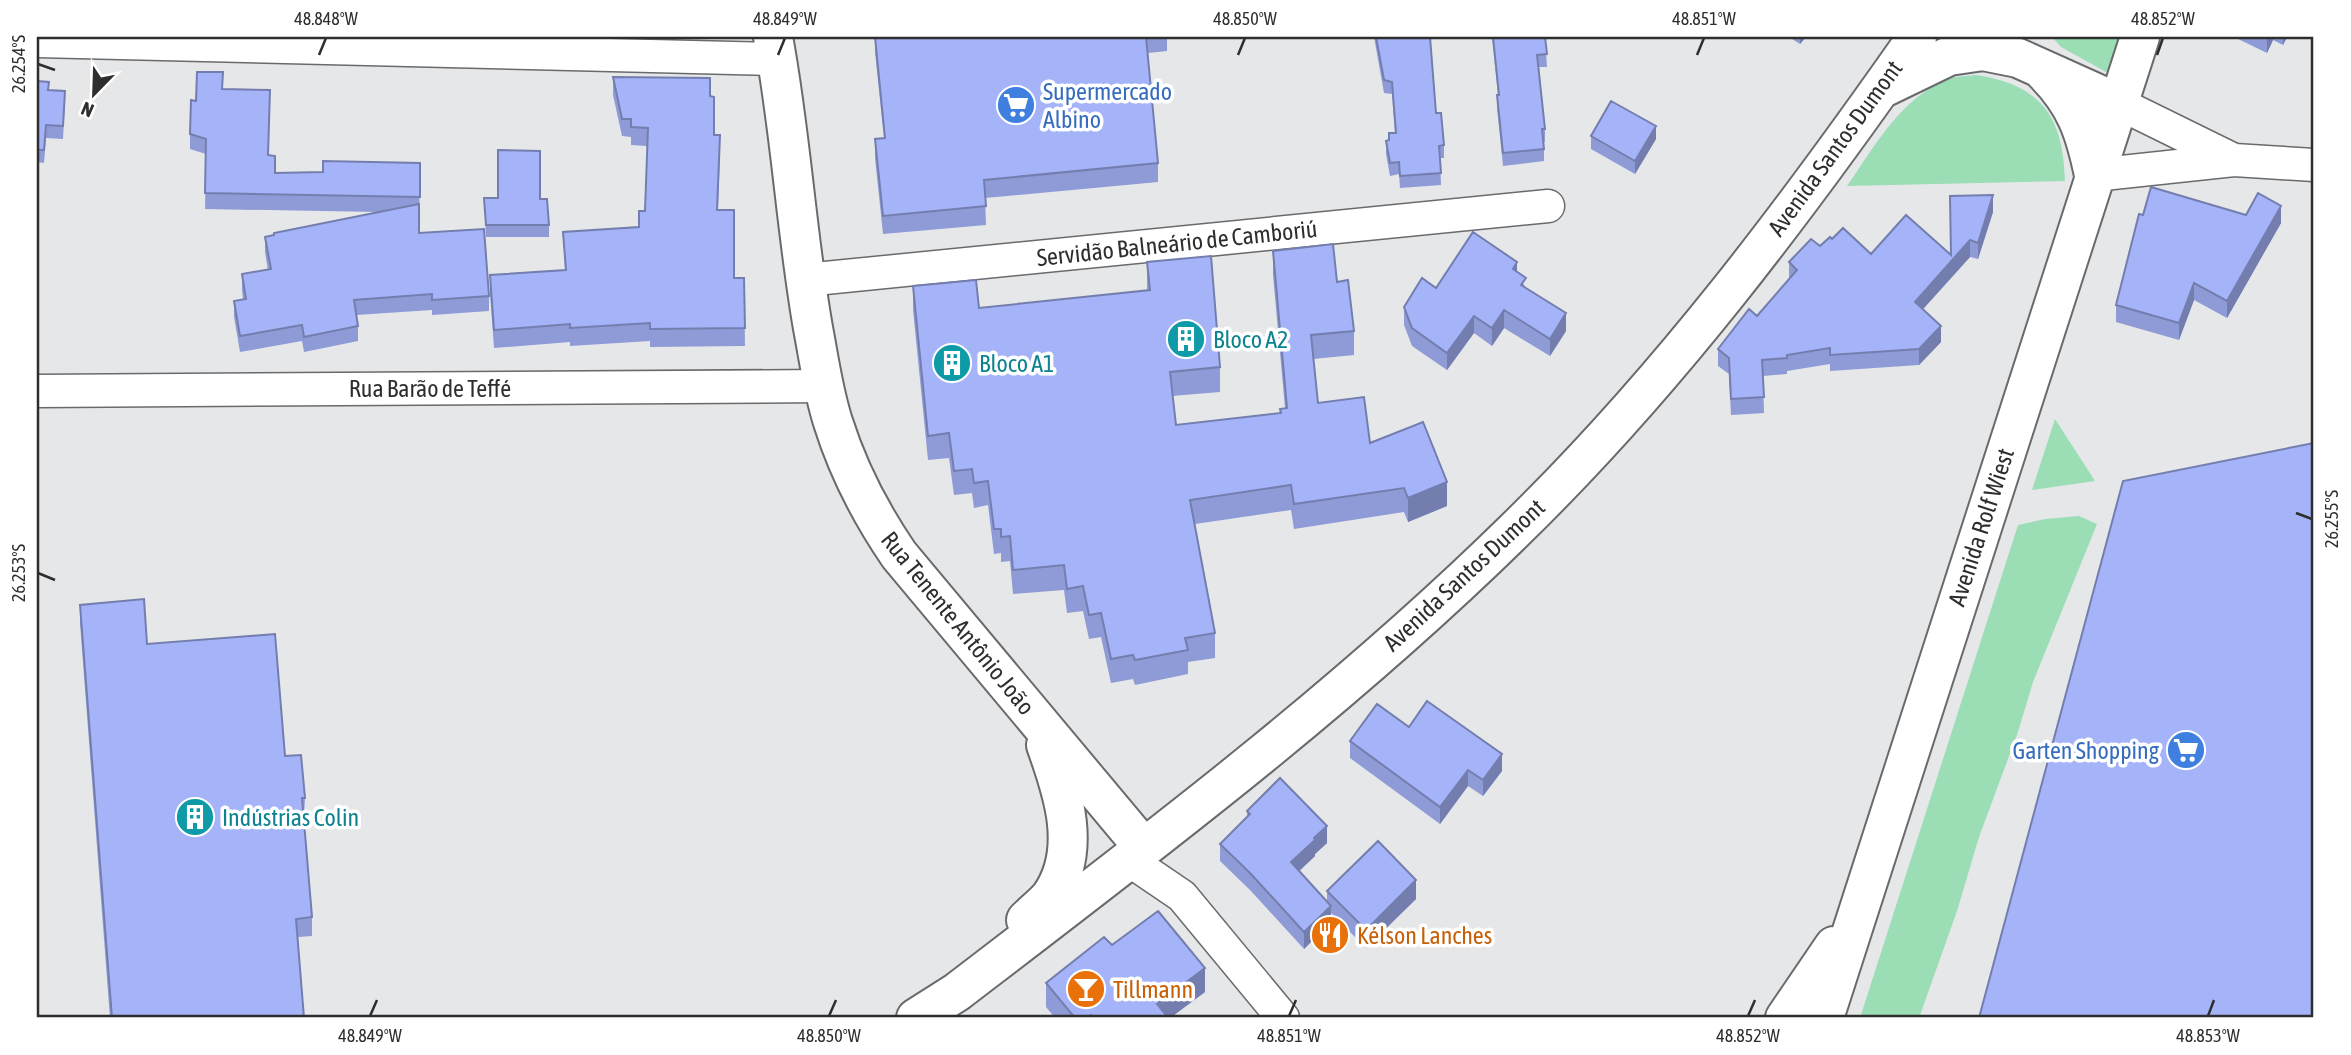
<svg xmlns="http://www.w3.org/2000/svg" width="2351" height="1055" font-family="'Asap Condensed',sans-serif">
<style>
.green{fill:#9bddb5}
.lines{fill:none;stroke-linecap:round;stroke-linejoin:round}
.minor-casing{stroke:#696a6c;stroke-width:35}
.primary-casing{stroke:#696a6c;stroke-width:42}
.minor{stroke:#fff;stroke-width:32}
.primary{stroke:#fff;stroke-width:38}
.wall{fill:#8e9bd6}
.shaded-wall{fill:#747eae}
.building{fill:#a5b4f9;stroke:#747eae;stroke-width:2}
.ticks{fill:none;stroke:#2e2e2f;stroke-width:2.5}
.labels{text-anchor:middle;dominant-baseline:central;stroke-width:7;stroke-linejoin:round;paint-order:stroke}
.shop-label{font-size:24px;fill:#366cbe;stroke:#fff;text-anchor:start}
.street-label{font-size:24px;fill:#2e2e2f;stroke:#fff}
.culture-label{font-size:24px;fill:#0d838f;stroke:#fff;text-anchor:start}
.food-label{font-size:24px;fill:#c56008;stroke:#fff;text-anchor:start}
.neatline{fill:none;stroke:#2e2e2f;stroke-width:2.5}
.ticks-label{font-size:18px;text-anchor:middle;fill:#2e2e2f}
</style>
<rect width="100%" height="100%" fill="#e6e7e9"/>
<!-- green -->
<path class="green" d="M2052 37H2128L2115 77 2061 47Z
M1976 75C2042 85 2063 117 2065 181L1847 186C1875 146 1901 97 1949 79 1957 76 1967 76 1976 75Z
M2055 419 2095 481 2032 490Z
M2079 516 2097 524 2033 682 2018 732 1979 837 1957 911 1919 1018H1860L2018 525 2045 519Z"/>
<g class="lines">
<!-- minor casing -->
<g class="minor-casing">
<path id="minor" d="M37 41 777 59
M2118 103 2234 160
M2094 175 2234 160 2314 165
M805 280 1548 206
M37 391 823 386
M1129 860 1182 896 1283 1018"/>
</g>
<!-- primary casing -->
<g class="primary-casing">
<path id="primary" d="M773 37C791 133 796 231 813 328 819 359 823 391 833 422 848 470 871 514 899 555L1144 848
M2044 72C2076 104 2085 132 2094 175
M1885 87 1949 56 1983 51 2018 58 2118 103
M1026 920C1034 912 1043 905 1050 897 1083 851 1063 792 1046 745
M916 1018 957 992C1149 845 1343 699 1515 530 1667 382 1796 210 1917 37
M1785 1018 1834 946
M1824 1018 2140 37"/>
</g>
<!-- minor -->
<use href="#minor" class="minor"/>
<!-- primary -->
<use href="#primary" class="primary"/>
</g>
<!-- wall -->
<path class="wall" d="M875 37H1167V51L1148 53 1158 163V182L985 198 986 225 883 234 875 158V139L884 138 875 52Z
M1374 37H1430L1436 113 1444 145V158H1440L1441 185 1400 188 1399 174 1390 176 1386 154V141H1389L1395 133 1392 94 1384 93Z
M1492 37H1545L1547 67H1539L1545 129V142H1544V161L1503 166 1497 108V95H1498Z
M1789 37H1806L1800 44Z
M2234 37H2287L2283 45 2273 40 2267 53Z
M613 77 710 96 714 135 720 153 718 210 734 278H744L745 346 650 347V341L570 346V342L494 348 490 293V275L565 270 563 232 639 227 645 211 647 146 631 145V137L622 136 613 95Z
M37 81 65 103 63 139 46 138 44 163 37 162Z
M223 89 269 155 275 173 323 172 420 163 419 233 489 296V311L432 315V310L356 315 358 326V341L304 352 302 341 240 352 234 317V301L243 300 242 290V274L268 270 265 252V237L379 212 205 209 206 154 190 149V134L196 101Z
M1591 136 1656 139 1635 174 1591 149Z
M484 198 540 199 549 225V237H486Z
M1993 212 1978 259 1970 257 1923 309 1941 342 1919 365 1830 371V364L1787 371V374L1763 376 1764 413 1731 415 1729 374 1718 366V349L1757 316 1789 279V262L1832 239 1871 254 1951 255Z
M2143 215H2246L2281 223 2227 318 2194 300 2179 340 2116 322V305Z
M1273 251 1337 282 1354 331V355L1313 359 1318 403 1370 443 1447 506 1408 522 1404 512 1294 529 1291 510 1195 524 1215 633V658L1188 662V674L1135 685 1133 679 1111 683 1101 637 1089 639 1083 611 1067 613 1064 590 1013 594 1010 561 1001 562V553L994 554 988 505 974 508 972 493 954 495 949 458 928 460 913 310V286L979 308 1147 291V262L1220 367V392L1172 396 1176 425 1280 413V409L1285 408 1273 275Z
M1517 273 1526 288 1566 331 1550 356 1504 328 1492 346 1474 333 1447 370 1412 346 1404 325V307L1436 288Z
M80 605 147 644 285 756 305 798 304 817 312 917V936L298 937 304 1018H110L80 623Z
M1409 727 1502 771 1483 796 1468 786 1440 824 1350 758V741Z
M1247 811 1327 843 1315 854V856L1299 871 1327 901V891L1416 899 1366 948 1331 913V922L1304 949 1250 890 1220 861V844L1247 817Z
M1112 945 1205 992 1170 1018H1055L1046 1007V983Z"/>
<!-- shaded-wall -->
<path class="shaded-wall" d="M1801 37H1806L1800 44V38Z
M2267 37H2273V40L2267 53Z
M2283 37H2287L2283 45Z
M1656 126V139L1635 174V161Z
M1993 195V212L1978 259V243Z
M2281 206V223L2227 318V301Z
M1970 240V257L1915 318V302Z
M1517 262V280L1513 269Z
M2194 283V300L2179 340V323Z
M1504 310V328L1492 346V328Z
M1566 313V331L1550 356V339Z
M1474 316V333L1447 370V353Z
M1941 326V342L1919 365V349Z
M1447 482V506L1408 522V498Z
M1502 754V771L1483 796V780Z
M1468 770V786L1440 824V807Z
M1327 826V843L1315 854V856L1291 879V862L1314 838Z
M1416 880V899L1366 948V930Z
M1331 906V922L1304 949V932Z
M1205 968V992L1170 1018H1157V1004Z"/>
<!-- building -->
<path class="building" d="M875 37H1146L1158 163 984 180 986 206 883 216 875 139 885 138Z
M1376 37H1430L1436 113H1441L1444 145 1439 146 1441 173 1400 176 1399 162 1390 163 1386 141 1389 140V133H1396L1392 82 1384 80Z
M1493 37H1545L1547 54 1537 55 1545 129H1542L1544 149 1503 153 1497 95H1499Z
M197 72H223L222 89 270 90 268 155 275 156V173L323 172V161L420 163V197L205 193 206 139 190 134 191 100 196 101Z
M613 77 710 78V96L714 97V135H720L717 210H734V278H744L745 328 650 329V323L570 328V324L494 330 490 275 566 270 563 232 639 227V211H645L648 128 631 127V119H622Z
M37 81 49 82 48 90 65 91 63 126 46 125 44 150H37Z
M1611 101 1656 126 1635 161 1591 136Z
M498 150 540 151V199H547L549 225H486L484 198H498Z
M2151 187 2246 215 2258 193 2281 206 2227 301 2194 283 2179 323 2116 305 2139 214 2143 215Z
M1993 195 1978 243 1970 240 1915 302 1941 326 1919 349 1830 355V348L1787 355V358L1762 360 1764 397 1731 399 1729 358 1718 349 1749 309 1757 316 1797 270 1789 262 1811 239 1820 246 1830 237 1832 239 1843 228 1871 254 1906 215 1951 255 1950 196Z
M419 204V233L484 229 489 296 432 300V294L354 300 358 326 304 337 302 325 240 336 234 301 246 299 242 274 271 269 265 237 274 235V233Z
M1473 232 1517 262 1513 269 1526 278 1521 285 1566 313 1550 339 1504 310 1492 328 1474 316 1447 353 1412 328 1404 307 1422 278 1436 288Z
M1333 244 1337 282 1348 280 1354 331 1311 335 1318 403 1364 397 1370 443 1423 422 1447 482 1408 498 1404 488 1294 504 1291 485 1190 500 1215 633 1185 638 1188 650 1135 660 1133 655 1111 659 1101 613 1089 615 1083 586 1067 589 1064 565 1013 570 1010 536 1001 537V529H994L988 481 974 483 972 469 954 471 949 433 928 436 913 286 976 280 979 308 1150 290 1147 262 1211 256 1220 367 1170 372 1176 425 1281 413 1280 409 1287 408 1273 251Z
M2314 443V1018H1979L2123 481Z
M144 599 147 644 275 634 285 756 301 755 305 798H302L312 917 296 919 304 1018H112L80 605Z
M1427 701 1502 754 1483 780 1468 770 1440 807 1350 741 1377 704 1409 727Z
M1280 778 1327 826 1314 838 1315 840 1291 862 1331 906 1304 932 1250 873 1220 844 1250 814 1247 811Z
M1378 841 1416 880 1366 930 1327 891Z
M1158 911 1205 968 1157 1004 1166 1015 1163 1018H1094L1091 1015 1086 1018H1075L1046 983 1104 937 1112 945Z"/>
<!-- ticks -->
<path class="ticks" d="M319 55 326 38M778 55 785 38M1238 55 1245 38M1697 55 1704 38M2157 55 2163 38M38 64 55 70M2296 513 2312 519M38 573 55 580M370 1016 377 1000M829 1016 836 1000M1289 1016 1296 1000M1748 1016 1755 1000M2208 1016 2214 1000"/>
<!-- icons -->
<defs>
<g id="supermarket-disc" transform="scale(2.0125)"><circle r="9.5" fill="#3f7fe0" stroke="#fff"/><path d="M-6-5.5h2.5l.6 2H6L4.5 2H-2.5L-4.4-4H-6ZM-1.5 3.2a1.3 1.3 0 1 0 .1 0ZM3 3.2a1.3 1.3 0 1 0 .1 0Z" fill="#fff"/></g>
<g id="building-disc" transform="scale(2.0125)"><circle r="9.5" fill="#0f9aa8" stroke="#fff"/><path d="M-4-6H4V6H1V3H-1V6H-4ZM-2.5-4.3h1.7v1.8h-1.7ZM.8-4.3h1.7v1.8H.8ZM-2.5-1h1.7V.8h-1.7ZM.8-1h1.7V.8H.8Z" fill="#fff"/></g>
<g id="restaurant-disc" transform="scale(2.0125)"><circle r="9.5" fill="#e8710a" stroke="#fff"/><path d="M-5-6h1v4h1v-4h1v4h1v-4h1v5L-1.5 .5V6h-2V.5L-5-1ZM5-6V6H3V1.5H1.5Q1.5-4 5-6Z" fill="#fff"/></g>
<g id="bar-disc" transform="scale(2.0125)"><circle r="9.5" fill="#e8710a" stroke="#fff"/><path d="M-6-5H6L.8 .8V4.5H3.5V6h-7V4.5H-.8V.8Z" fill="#fff"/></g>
</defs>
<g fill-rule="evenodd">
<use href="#supermarket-disc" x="1016" y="105"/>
<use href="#building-disc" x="1186" y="339"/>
<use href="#building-disc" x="952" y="363"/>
<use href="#supermarket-disc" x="2186" y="750"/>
<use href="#building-disc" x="195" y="817"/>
<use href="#restaurant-disc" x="1330" y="935"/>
<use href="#bar-disc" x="1086" y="989"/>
</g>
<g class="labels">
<!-- shop labels -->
<g class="shop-label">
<text x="1043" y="91">Supermercado<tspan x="1043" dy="28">Albino</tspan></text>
<text x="2159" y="750" text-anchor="end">Garten Shopping</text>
</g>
<!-- street labels -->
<g class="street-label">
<text transform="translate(1835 148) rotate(-54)">Avenida Santos Dumont</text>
<text transform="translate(1177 243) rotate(-6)">Servidão Balneário de Camboriú</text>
<text x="430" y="388">Rua Barão de Teffé</text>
<text transform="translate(1981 527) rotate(-72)">Avenida Rolf Wiest</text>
<text transform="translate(1464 575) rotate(-43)">Avenida Santos Dumont</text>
<text transform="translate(958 623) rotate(51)">Rua Tenente Antônio João</text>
</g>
<!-- culture labels -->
<g class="culture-label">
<text x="1213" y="339">Bloco A2</text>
<text x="979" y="363">Bloco A1</text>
<text x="222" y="817">Indústrias Colin</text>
</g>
<!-- food labels -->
<g class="food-label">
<text x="1357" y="935">Kélson Lanches</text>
<text x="1113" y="989">Tillmann</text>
</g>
</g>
<!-- border -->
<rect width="2351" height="1055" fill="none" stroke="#ffffff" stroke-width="77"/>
<!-- north arrow -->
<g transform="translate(94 94) rotate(203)" stroke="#ffffff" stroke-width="5" paint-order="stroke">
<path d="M0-5L12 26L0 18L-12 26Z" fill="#2e2e2f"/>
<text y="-10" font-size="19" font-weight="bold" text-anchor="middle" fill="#2e2e2f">N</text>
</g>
<rect x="38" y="38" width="2274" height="978" class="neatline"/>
<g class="ticks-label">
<text x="326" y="25">48.848°W</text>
<text x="785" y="25">48.849°W</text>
<text x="1245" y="25">48.850°W</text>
<text x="1704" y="25">48.851°W</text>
<text x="2163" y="25">48.852°W</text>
<text transform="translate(19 64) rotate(-90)" y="6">26.254°S</text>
<text transform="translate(2332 519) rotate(-90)" y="6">26.255°S</text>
<text transform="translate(19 573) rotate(-90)" y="6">26.253°S</text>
<text x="370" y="1042">48.849°W</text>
<text x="829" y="1042">48.850°W</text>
<text x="1289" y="1042">48.851°W</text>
<text x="1748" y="1042">48.852°W</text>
<text x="2208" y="1042">48.853°W</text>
</g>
</svg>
